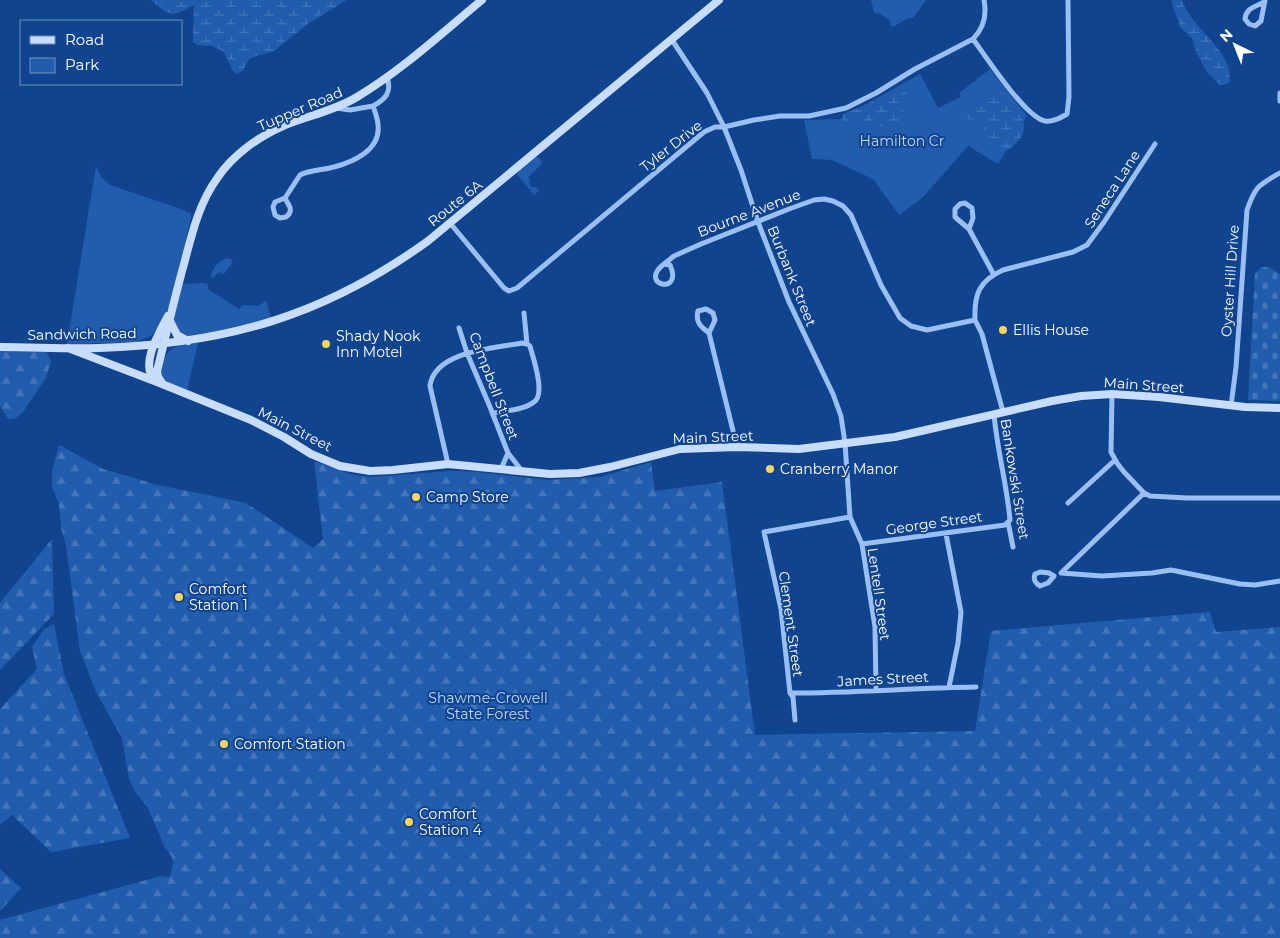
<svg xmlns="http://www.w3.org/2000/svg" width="1280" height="938" font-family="Montserrat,sans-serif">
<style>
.green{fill:#225dad}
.forest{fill:url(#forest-firs)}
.wetland{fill:url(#wetland-marsh)}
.cemetery{fill:url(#cemetery-stones)}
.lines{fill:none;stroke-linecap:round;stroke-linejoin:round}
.street{stroke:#9abff2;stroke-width:5}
.secondary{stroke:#c8ddfc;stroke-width:8}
.poi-dot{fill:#ffd45b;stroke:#11448e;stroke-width:2}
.labels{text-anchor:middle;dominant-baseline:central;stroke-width:4;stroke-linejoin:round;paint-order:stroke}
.street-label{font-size:14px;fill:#fff;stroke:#11448e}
.park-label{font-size:14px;fill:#c1dafd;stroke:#11448e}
.poi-label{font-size:14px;fill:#fff;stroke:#11448e;text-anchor:start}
</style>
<defs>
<pattern id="forest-firs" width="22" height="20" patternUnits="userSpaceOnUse" patternTransform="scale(1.25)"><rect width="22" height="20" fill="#225dad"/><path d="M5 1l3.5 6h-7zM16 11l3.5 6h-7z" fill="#4375b9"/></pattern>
<pattern id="wetland-marsh" width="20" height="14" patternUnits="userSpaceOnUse" patternTransform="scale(1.25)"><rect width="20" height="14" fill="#225dad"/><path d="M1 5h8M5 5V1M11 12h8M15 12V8" fill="none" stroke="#4375b9"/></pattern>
<pattern id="cemetery-stones" width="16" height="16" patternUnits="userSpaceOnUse" patternTransform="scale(1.25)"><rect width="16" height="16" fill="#225dad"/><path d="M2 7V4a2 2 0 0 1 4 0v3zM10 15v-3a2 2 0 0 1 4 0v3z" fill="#4375b9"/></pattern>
</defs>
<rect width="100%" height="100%" fill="#11448e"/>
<!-- green -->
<path class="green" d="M871 0H926L913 18H908L893 27 890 25V20L879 13 876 14 874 12Z
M990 69 1027 116 998 164 968 146 923 197 899 215 873 179 832 160 812 159 804 120 840 119 920 74 938 108 961 97 959 93Z
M534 157H538L542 162 540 166 528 177 530 180 529 183 532 187H536L539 191 534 195 517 174V172Z
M96 166 101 177 110 185 181 209 191 214V218L169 307 159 326 152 335 136 342 67 344Z
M227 258 231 259 233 262 224 274 219 272 213 278 211 277C211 270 219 260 227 258Z
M201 283 208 284V289L239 309 243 305 258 306 266 300 271 318C254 323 202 340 187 336 182 335 177 331 175 326 170 314 179 296 182 284Z
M198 343 187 391 164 381 160 373C166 346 173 346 198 343Z"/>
<!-- forest -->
<path class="forest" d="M0 351 46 352 51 361 46 378 23 412 16 418 8 419 0 406Z
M59 445 103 469 158 485 246 503 313 548 323 539 314 461 353 475 372 477 450 471 477 472 548 480 600 477 651 462 655 491 722 482 755 735 975 731 991 631 1210 612 1216 632 1280 627V938H0V920L161 876 169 877 173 866 172 857 165 848 148 808 136 793 129 779 122 738 96 692 80 651 66 545 61 528 59 504 52 487V471Z
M52 539 54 614 0 670V603Z
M54 624 64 674 130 838 51 852 12 815 0 825V709L37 669 32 647 44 629Z
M0 869 21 888 0 911Z"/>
<!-- wetland -->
<path class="wetland" d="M151 0H347L309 23 274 51 250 58 243 70 237 74 233 71 224 52 212 46 197 45 193 42 194 5C172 18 171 17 151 0Z
M1171 0H1182C1191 27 1222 43 1229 69 1230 72 1229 77 1230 81L1227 84 1220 85 1207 72 1197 54 1192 39 1180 27Z
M895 88 905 89C909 97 905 97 903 103 902 109 905 117 901 122 892 131 853 126 843 121V114L874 101Z
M994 88C1006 90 1025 115 1024 128 1023 138 1015 145 1008 150L987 148 981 139 984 125 981 121 963 119 961 114C977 110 984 110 988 92Z"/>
<!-- cemetery -->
<path class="cemetery" d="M1261 267H1269L1280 274V401L1248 400 1255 274Z"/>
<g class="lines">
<!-- street -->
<path class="street" d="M1264 2C1255 7 1246 8 1245 19L1249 24 1255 26 1261 21 1265 0
M973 39C986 57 1026 118 1045 121 1053 122 1060 118 1067 114L1069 97 1068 0
M672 40 707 93 724 127 741 170 758 222 789 302 833 394 841 416 845 443 850 517 862 544 875 627 876 690
M1280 93V101
M336 108 350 110 373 106
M285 198 300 175C310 170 323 170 334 167 353 162 381 150 378 125 378 119 375 112 373 106 386 99 392 92 387 77
M285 198C288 205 295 210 286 217L280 218 275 215 273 207 275 202Z
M450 223 504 288 509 291 517 288 704 132 715 127H724L754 120 780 116H809L846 108 876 93 915 69 973 39C984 28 987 15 984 0
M969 229 973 218 972 208 965 203 960 204 955 209V217L969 229 994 275
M664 264 674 256 701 244 789 209 814 200 824 199 833 201 843 206 851 215 881 285 900 318 911 326 927 330 975 320 982 334 1003 412
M664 264 670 265C684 296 637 285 664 264Z
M975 320C974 294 979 281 1003 270L1073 252 1087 245 1104 222 1155 144
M459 328 467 353 490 407 508 453 522 471
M709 333 715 320 713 313 706 309 698 311C695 322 701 327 709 333L737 447
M1112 394 1111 452 1117 463 1124 472 1144 493 1150 496 1187 498H1280
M1231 406 1236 367 1247 210C1255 187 1258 185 1280 173
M493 413C505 411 524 410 534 402 546 394 533 358 530 346L527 344 524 313
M994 414C997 450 1007 485 1010 520L1008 522 1013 547
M448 464 430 386C434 351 495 348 522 343L527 344
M501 469 508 453
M1144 493 1061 573 1102 576 1152 573 1171 570 1240 584 1255 585 1280 581
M1068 503 1115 460
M946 534 961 612 958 643 949 687
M862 544 1005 525 1008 522
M1040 572 1049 573 1054 576 1048 583 1040 586C1035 583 1033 580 1035 574Z
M790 693C852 693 914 688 976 687
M795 720 793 697 790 693 781 609 764 532 850 517"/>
<!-- secondary -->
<path class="secondary" d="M170 321 177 335 188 341
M0 347C33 347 66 349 99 348 226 344 324 316 428 241L719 0
M68 348 157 382 251 420 284 437 311 454 340 466 370 471 393 470 448 464 550 474 579 473 610 467 680 449 737 447 799 449 895 437 1052 401 1081 396 1112 394 1159 397 1245 407 1280 408
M156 381C138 367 160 331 168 316
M162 383 158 377 157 371C166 335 174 300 184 264 192 233 199 203 218 177 233 155 258 137 283 126 307 116 334 111 357 97 402 70 442 33 482 0"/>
</g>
<!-- markers -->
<g class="poi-dot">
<circle cx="1003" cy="330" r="5"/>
<circle cx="326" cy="344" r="5"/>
<circle cx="770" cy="469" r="5"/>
<circle cx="416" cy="497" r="5"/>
<circle cx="179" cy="597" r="5"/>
<circle cx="224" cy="744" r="5"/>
<circle cx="409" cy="822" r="5"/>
</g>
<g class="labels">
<!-- street labels -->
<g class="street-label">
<text transform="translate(300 109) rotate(-23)">Tupper Road</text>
<text transform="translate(671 146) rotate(-38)">Tyler Drive</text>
<text transform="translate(1112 189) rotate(-57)">Seneca Lane</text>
<text transform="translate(455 203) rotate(-39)">Route 6A</text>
<text transform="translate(749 213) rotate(-21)">Bourne Avenue</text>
<text transform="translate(792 276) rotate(68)">Burbank Street</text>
<text transform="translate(1230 281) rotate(-86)">Oyster Hill Drive</text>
<text transform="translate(82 334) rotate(-1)">Sandwich Road</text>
<text transform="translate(1144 385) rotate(4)">Main Street</text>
<text transform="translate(494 386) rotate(69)">Campbell Street</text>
<text transform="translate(295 429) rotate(27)">Main Street</text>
<text transform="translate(713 437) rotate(-2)">Main Street</text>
<text transform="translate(1015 479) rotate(81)">Bankowski Street</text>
<text transform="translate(934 523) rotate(-8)">George Street</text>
<text transform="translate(879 594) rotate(82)">Lentell Street</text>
<text transform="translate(791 624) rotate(82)">Clement Street</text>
<text transform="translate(883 679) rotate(-3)">James Street</text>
</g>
<!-- park labels -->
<g class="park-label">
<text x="902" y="141">Hamilton Cr</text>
<text x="488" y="698">Shawme-Crowell<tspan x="488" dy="16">State Forest</tspan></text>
</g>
<!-- poi labels -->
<g class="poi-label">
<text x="1013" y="330">Ellis House</text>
<text x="336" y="336">Shady Nook<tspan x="336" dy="16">Inn Motel</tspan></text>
<text x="780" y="469">Cranberry Manor</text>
<text x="426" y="497">Camp Store</text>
<text x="189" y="589">Comfort<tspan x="189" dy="16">Station 1</tspan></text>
<text x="234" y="744">Comfort Station</text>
<text x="419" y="814">Comfort<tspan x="419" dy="16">Station 4</tspan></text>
</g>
</g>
<!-- legend -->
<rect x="20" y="20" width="162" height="65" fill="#11448e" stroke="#708fbb"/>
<rect x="30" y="36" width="25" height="8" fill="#c8ddfc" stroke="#708fbb"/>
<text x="65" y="45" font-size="15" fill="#ffffff">Road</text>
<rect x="30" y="58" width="25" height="15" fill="#225dad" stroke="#708fbb"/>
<text x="65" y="70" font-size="15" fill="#ffffff">Park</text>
<!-- north arrow -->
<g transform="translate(1235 45) rotate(317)" stroke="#11448e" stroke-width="4" paint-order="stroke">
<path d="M0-4L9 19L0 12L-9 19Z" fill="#ffffff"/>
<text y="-8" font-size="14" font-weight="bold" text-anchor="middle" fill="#ffffff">N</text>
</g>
</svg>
